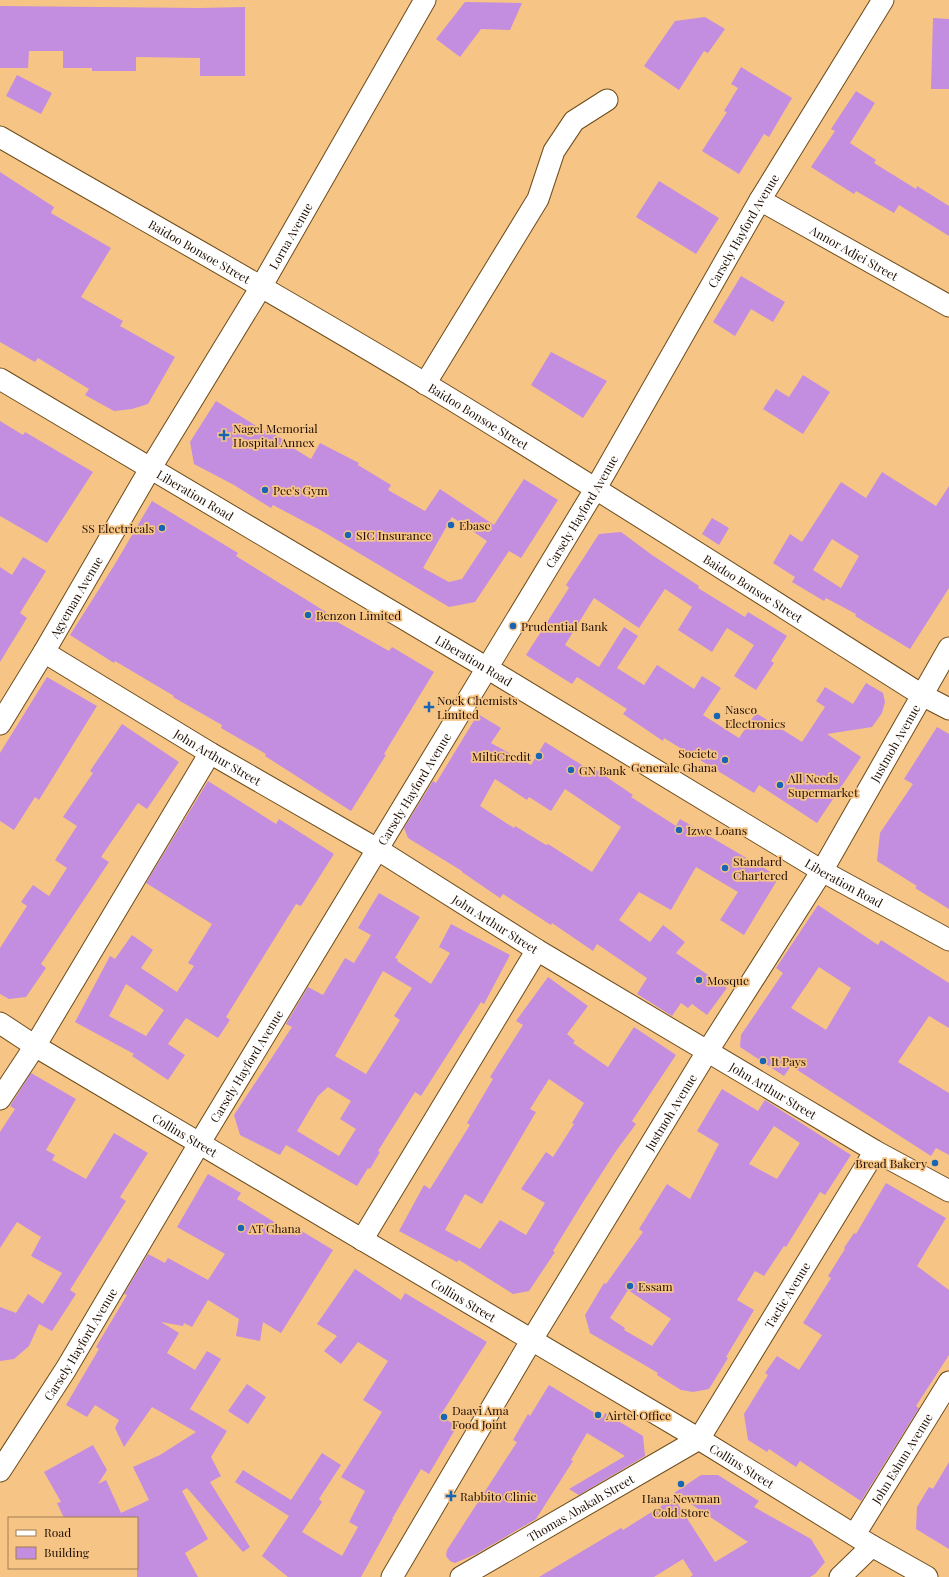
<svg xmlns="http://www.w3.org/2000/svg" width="949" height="1577" font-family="'Playfair Display',serif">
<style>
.building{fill:#c38de0;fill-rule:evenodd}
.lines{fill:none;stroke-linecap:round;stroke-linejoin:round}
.minor-casing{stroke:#6d4c1b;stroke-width:23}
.minor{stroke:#fff;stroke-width:21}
.poi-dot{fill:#1765b4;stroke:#f6c586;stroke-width:1.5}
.labels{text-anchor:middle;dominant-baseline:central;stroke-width:3.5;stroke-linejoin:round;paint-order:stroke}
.street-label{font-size:12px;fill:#1f0e00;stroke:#f6c586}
.poi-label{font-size:12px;fill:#1f0e00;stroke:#f6c586;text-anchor:start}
</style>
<rect width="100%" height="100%" fill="#f6c586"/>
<!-- building -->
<path class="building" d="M465 2 522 3 510 30 481 29 460 57 436 39Z
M0 6 200 8 245 7V76H200V58L136 57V71H92V68H63V51H29L28 68H0Z
M705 17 725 29 708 53 704 51 679 90 644 66 675 21Z
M933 18 949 19V89H931Z
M741 67 792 98 769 137 764 134 739 174 702 151 727 112 724 111 738 88 731 84Z
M17 75 52 93 41 114 6 96Z
M856 91 875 103 850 143 876 160 874 163 916 189 917 186 949 206V236L899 205 894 213 856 191 854 194 811 167 835 131 831 129Z
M0 172 54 207 51 213 111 248 81 297 123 321 120 326 175 357 148 404 132 409 114 411 85 395 89 389 38 358 35 362 0 342Z
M659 181 719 218 696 254 636 217Z
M741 276 785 302 773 322 751 309 735 336 713 322Z
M551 352 607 381 583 418 531 385Z
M803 375 830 392 803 434 763 409 776 389 789 397Z
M216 401 266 432 267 430 284 440 283 442 311 459 320 443 359 463 358 465 391 485 388 490 425 511 440 489 494 525 524 479 558 500 521 558 509 551 475 602 449 607 322 531 273 505 271 508 234 485 194 464 190 442ZM452 517 487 541 462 579 449 582 423 568Z
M0 421 23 435 25 432 93 472 47 543 0 516Z
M882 472 936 506 949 486V588L910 649 855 616 856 614 826 598 824 601 792 582 795 577 773 563 790 534 802 542 841 482 866 498ZM832 539 859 556 841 588 813 570Z
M152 501 238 553 236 556 334 617 332 619 389 651 392 647 434 672 384 754 386 755 351 811 265 756 266 754 221 728 222 725 173 697 174 696 115 661 114 663 70 635 115 564Z
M712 518 729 528 719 545 702 534Z
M621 532 652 555 699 586 698 588 745 617 748 612 787 636 771 661 774 663 756 690 734 676 754 645 727 628 712 652 678 630 692 607 665 589 639 628 594 598 565 645 599 667 624 627 638 636 617 668 644 685 657 665 694 689 702 676 721 688 703 715 739 738 756 713 802 742 825 707 816 701 825 687 853 704 866 683 883 693 885 702 882 713 872 727 827 734 861 757 817 823 759 785 754 793 664 738 663 741 623 714 627 709 577 677 572 684 526 655 569 588 566 585 599 534Z
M23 557 46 571 20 613 27 618 0 662V567L12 575Z
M47 677 97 706 39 800 35 797 14 830 0 821V753Z
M478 714 501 728 491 743 531 765 545 742 590 770 592 767 633 795 631 797 676 826 680 819 779 877 744 935 720 920 738 892 696 867 671 910 639 892 619 920 650 942 663 925 685 942 676 953 727 988 707 1015 692 1004 688 1008 681 1003 672 1016 637 994 647 978 597 944 593 951 552 923 551 925 503 894 500 898 462 872V871L408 838 404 828 433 781 436 783ZM495 779 527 800 529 797 551 811 565 789 621 827 592 872 548 844 546 845 515 826 514 828 480 806Z
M122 724 179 762 147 809 138 803 101 857 109 862 41 964 46 968 26 997 9 999 0 994V948L27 906 21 902 33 885 49 896 67 868 55 860 77 826 63 817 93 773 90 771Z
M937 727 949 734V909L915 888 917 886 877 861 880 833 913 784 904 779Z
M208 781 276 824 279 819 334 854 301 906 296 904 226 1017 230 1020 218 1038 186 1018 168 1044 185 1055 168 1080 132 1056 134 1054 75 1022 110 956 115 959 132 935 153 950 141 968 177 992 194 966 188 963 212 924 146 883ZM126 984 164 1010 146 1036 109 1016Z
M379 893 420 917 395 958 398 959 397 961 431 984 450 953 439 947 451 924 510 955 484 1004 481 1002 421 1096 415 1092 378 1151 380 1152 370 1169 368 1168 357 1186 286 1145 280 1155 240 1135 234 1115 292 1027 286 1024 308 987 323 995 345 958 354 963 371 935 358 928ZM383 971 412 988 394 1016 400 1020 366 1074 335 1056ZM328 1087 351 1101 340 1119 356 1129 339 1156 297 1131 318 1096Z
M818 905 878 945 881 940 949 983V1028L929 1016 898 1062 949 1093V1155L936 1148 931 1156 791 1066 784 1076 740 1047 741 1035 783 973 776 968ZM819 967 851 988 826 1030 791 1008Z
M548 977 588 1006 567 1034 575 1041 573 1043 608 1067 634 1027 676 1055 632 1121 636 1124 616 1151 585 1199 553 1251 555 1252 529 1291 513 1294 459 1260 457 1262 399 1231 424 1185 430 1189 470 1125 467 1123 493 1079 490 1077 523 1025 516 1021ZM549 1079 584 1103 572 1123 574 1124 553 1157 546 1152 521 1189 545 1203 526 1235 500 1220 480 1249 445 1230 465 1194 482 1204 536 1112 530 1109Z
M31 1073 76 1099 46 1150 55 1155 52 1160 86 1179 114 1133 148 1153 120 1197 126 1201 70 1290 76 1294 52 1331 39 1324 29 1346 14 1359 0 1361V1307L16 1313 28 1294 43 1304 62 1273 31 1256 41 1237 17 1222 0 1248V1132L15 1109 10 1106Z
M722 1089 758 1111 765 1100 851 1155 825 1195 820 1192 786 1247 784 1246 764 1276 755 1271 737 1300 754 1310 726 1357 728 1358 709 1389 693 1392 681 1390 657 1375 658 1373 590 1333 585 1315 604 1283 606 1284 643 1232 639 1229 667 1184 690 1199 719 1144 697 1131ZM774 1126 800 1143 777 1179 749 1164ZM628 1290 671 1319 652 1346 624 1330 625 1328 610 1318Z
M208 1174 241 1193 237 1199 297 1236 300 1230 333 1250 281 1333 263 1322 260 1341 236 1336 239 1319 208 1300 192 1327 184 1323 183 1326 161 1322 179 1333 167 1353 195 1370 207 1351 221 1359 190 1409 227 1431 211 1457 221 1476 210 1482 250 1547 243 1552 187 1488 182 1491 208 1539 185 1553 198 1577H137V1518H64L57 1503 61 1502 44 1472 93 1445 107 1470 98 1484 106 1480 121 1513 149 1500 133 1467 160 1455 196 1432 152 1407 124 1447 115 1428 119 1420 95 1405 87 1417 66 1405 99 1349 96 1347 127 1295 124 1294 148 1254 165 1263 168 1258 208 1280 225 1254 177 1227Z
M886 1183 946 1218 917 1266 949 1290V1355L916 1406 919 1408 861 1501 800 1461 796 1467 769 1449 767 1452 748 1440 744 1414 768 1375 765 1373 777 1356 799 1370 822 1335 803 1323 831 1278 828 1276 845 1249 844 1248 854 1233 856 1234Z
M355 1269 401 1300 405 1293 487 1342 440 1416 457 1426 429 1474 421 1469 392 1519H393L361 1577H288L262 1556 289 1516 235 1482 243 1470 291 1500 322 1453 341 1465 319 1499 322 1502 302 1532 342 1556 358 1527 349 1522 365 1491 341 1477 382 1412 363 1400 388 1361 358 1342 341 1364 324 1351 337 1336 317 1324Z
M247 1384 266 1397 248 1424 228 1411Z
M549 1385 603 1418 605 1413 643 1436 645 1456 579 1495 569 1489 625 1456 587 1433 571 1460 573 1461 536 1519 476 1554 455 1563 450 1561 446 1556 447 1550 517 1442 513 1440 528 1414 530 1416Z
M949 1462V1549L916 1529 917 1507 929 1487 933 1489Z
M701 1475H718L759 1501 754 1507 811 1539 825 1562 815 1574 810 1577H690L693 1575 683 1559 654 1577H539L621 1528 623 1530 674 1498 715 1562 748 1542 674 1493Z"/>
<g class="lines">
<!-- minor casing -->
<g class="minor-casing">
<g id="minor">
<path id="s1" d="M0 137C142 219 286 299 426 384 593 485 757 591 922 695L949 709"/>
<path id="s2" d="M760 200 949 306"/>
<path id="s3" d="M0 379 487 668 822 871 949 940"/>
<path d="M425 384 538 199 554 151 574 121 607 100"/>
<path id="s4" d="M44 652 210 753 377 849 537 950 875 1151 949 1191"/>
<path id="s5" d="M0 724 44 652 150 469 261 287 425 0"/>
<path id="s6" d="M0 1023 35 1046 699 1439 872 1546 927 1577"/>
<path d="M0 1099 35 1046 210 753"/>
<path d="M362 1240 537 950"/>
<path id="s7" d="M0 1471 66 1369 199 1144 596 488 760 200 883 0"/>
<path id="s8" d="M855 1534 949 1382"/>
<path id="s9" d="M392 1577 531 1341 707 1052 822 871 949 648"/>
<path id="s10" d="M461 1577 699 1439 875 1151"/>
<path d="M840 1577 872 1546"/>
</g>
</g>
<!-- minor -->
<use href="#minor" class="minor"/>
</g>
<!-- markers -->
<g class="poi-dot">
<path d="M222 429h4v4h4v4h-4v4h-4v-4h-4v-4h4z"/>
<circle cx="265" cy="490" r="4"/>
<circle cx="451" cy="525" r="4"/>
<circle cx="162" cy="528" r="4"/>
<circle cx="348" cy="535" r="4"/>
<circle cx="308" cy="615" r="4"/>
<circle cx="513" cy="626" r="4"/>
<path d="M427 701h4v4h4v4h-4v4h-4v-4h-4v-4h4z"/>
<circle cx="717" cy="716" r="4"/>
<circle cx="539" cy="756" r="4"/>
<circle cx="725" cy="760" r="4"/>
<circle cx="571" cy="770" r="4"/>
<circle cx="780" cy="785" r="4"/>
<circle cx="679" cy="830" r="4"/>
<circle cx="725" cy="868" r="4"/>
<circle cx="699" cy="980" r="4"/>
<circle cx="763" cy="1061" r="4"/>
<circle cx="935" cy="1163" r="4"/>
<circle cx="241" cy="1228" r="4"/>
<circle cx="630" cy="1286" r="4"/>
<circle cx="598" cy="1415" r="4"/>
<circle cx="444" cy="1417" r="4"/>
<circle cx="681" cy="1484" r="4"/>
<path d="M449 1490h4v4h4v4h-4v4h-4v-4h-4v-4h4z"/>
</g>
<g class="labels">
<!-- street labels -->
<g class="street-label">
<text stroke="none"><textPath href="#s7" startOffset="1446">Carsely Hayford Avenue</textPath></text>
<text stroke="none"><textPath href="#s5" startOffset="568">Lorna Avenue</textPath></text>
<text stroke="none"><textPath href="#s1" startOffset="230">Baidoo Bonsoe Street</textPath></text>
<text stroke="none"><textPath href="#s2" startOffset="108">Annor Adjei Street</textPath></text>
<text stroke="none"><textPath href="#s1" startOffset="554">Baidoo Bonsoe Street</textPath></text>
<text stroke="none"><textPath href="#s3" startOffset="227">Liberation Road</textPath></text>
<text stroke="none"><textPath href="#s7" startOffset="1122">Carsely Hayford Avenue</textPath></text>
<text stroke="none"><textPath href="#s1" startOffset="878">Baidoo Bonsoe Street</textPath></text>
<text stroke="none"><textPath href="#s5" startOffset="148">Agyeman Avenue</textPath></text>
<text stroke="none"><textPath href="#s3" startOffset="551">Liberation Road</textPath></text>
<text stroke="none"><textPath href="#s9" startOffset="974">Justmoh Avenue</textPath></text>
<text stroke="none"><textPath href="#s4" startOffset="203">John Arthur Street</textPath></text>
<text stroke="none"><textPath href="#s7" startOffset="798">Carsely Hayford Avenue</textPath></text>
<text stroke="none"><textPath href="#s3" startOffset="983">Liberation Road</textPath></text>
<text stroke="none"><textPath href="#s4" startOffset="527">John Arthur Street</textPath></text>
<text stroke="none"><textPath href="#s7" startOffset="474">Carsely Hayford Avenue</textPath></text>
<text stroke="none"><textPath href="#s4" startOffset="851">John Arthur Street</textPath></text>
<text stroke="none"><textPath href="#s9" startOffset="542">Justmoh Avenue</textPath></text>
<text stroke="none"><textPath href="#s6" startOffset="216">Collins Street</textPath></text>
<text stroke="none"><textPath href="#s10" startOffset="444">Tactic Avenue</textPath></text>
<text stroke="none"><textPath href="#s6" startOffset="540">Collins Street</textPath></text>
<text stroke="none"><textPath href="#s7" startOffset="150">Carsely Hayford Avenue</textPath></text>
<text stroke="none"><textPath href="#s8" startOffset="89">John Eshun Avenue</textPath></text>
<text stroke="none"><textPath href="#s6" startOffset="864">Collins Street</textPath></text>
<text stroke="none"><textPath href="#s10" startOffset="138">Thomas Abakah Street</textPath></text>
</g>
<!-- poi labels -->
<g class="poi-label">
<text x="233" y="428">Nagel Memorial<tspan x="233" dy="14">Hospital Annex</tspan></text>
<text x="273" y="490">Pee's Gym</text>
<text x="459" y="525">Ebase</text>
<text x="154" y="528" text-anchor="end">SS Electricals</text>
<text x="356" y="535">SIC Insurance</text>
<text x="316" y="615">Benzon Limited</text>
<text x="521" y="626">Prudential Bank</text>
<text x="437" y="700">Nock Chemists<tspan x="437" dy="14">Limited</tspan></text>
<text x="725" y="709">Nasco<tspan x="725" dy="14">Electronics</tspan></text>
<text x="717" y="753" text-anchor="end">Societe<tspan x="717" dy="14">Generale Ghana</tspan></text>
<text x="531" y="756" text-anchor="end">MiltiCredit</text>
<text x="579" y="770">GN Bank</text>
<text x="788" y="778">All Needs<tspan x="788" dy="14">Supermarket</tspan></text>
<text x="687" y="830">Izwe Loans</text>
<text x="733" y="861">Standard<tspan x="733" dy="14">Chartered</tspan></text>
<text x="707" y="980">Mosque</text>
<text x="771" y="1061">It Pays</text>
<text x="927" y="1163" text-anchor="end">Bread Bakery</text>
<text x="249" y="1228">AT Ghana</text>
<text x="638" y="1286">Essam</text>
<text x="452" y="1410">Daavi Ama<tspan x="452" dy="14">Food Joint</tspan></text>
<text x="606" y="1415">Airtel Office</text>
<text x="460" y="1496">Rabbito Clinic</text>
<text x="681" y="1498" text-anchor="middle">Hana Newman<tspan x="681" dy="14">Cold Store</tspan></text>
</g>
</g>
<!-- legend -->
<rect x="8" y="1517" width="130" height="52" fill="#f6c586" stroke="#a07c50"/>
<rect x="16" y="1530" width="20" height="6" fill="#ffffff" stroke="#a07c50"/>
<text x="44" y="1537" font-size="12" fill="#1f0e00">Road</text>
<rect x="16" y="1547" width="20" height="12" fill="#c38de0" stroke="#a07c50"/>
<text x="44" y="1557" font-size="12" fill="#1f0e00">Building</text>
</svg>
